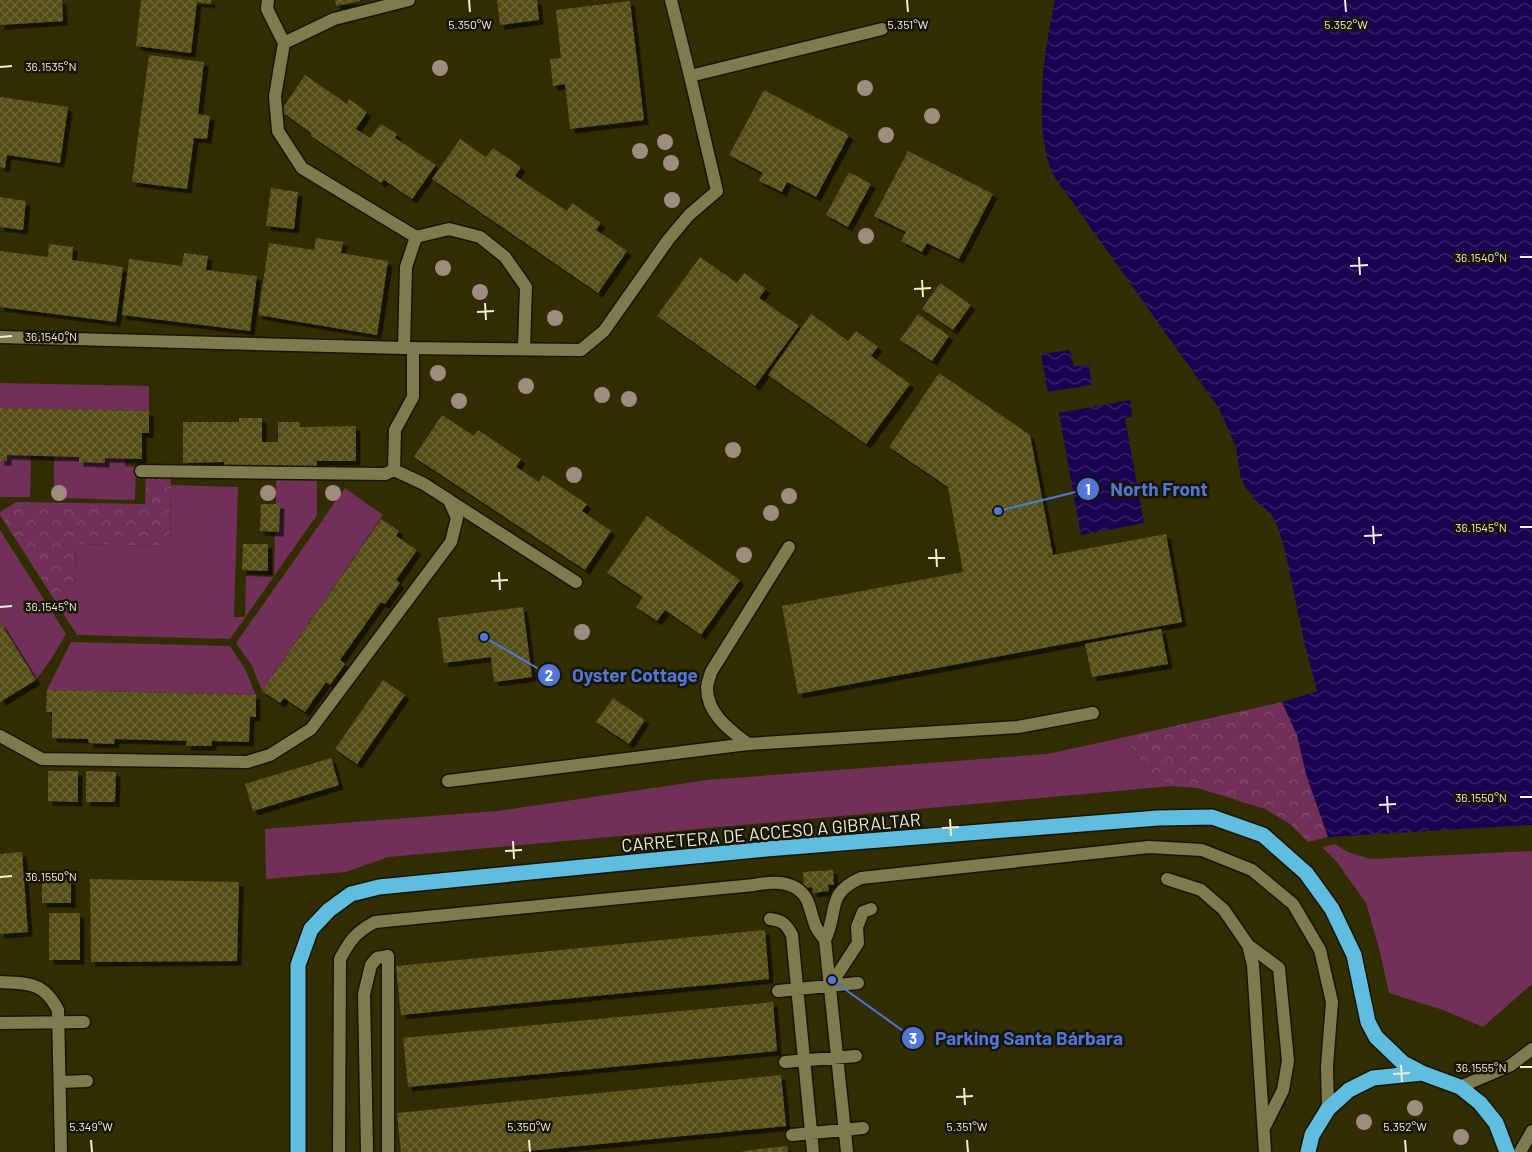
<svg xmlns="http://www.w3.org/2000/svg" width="1532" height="1152" font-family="Barlow,sans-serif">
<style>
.green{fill:#703057}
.forest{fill:url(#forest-crowns)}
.water{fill:url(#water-waves)}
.pier{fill:#312d00}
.building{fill:url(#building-cross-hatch);filter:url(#shadow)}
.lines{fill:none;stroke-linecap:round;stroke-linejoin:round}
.lane-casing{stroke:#171501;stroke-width:15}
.street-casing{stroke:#171501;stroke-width:15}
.secondary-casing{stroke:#171501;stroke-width:15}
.highway-casing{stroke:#171501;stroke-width:18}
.lane{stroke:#7e7b4e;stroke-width:12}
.street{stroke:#7e7b4e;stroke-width:12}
.secondary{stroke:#7e7b4e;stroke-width:12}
.highway{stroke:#60bddf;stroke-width:15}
.tree{fill:#9c8d80}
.ticks{fill:none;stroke:#efeed6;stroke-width:2}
.labels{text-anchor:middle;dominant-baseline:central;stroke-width:5;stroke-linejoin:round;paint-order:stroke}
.street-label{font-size:18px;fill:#efeed6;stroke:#161504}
.ticks-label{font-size:12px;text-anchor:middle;fill:#efeed6;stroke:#161504;stroke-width:5;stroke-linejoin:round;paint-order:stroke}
.leader{fill:none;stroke:#5276d8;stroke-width:2}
.callout-dot{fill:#5276d8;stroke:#161504;stroke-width:2}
.mark-label{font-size:15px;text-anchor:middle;font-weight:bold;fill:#fff}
.callout-label{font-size:19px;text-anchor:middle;font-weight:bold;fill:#5276d8;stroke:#161504;stroke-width:5;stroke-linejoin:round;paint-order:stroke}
</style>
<defs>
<pattern id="forest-crowns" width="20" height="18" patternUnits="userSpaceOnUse" patternTransform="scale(1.25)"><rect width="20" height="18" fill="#703057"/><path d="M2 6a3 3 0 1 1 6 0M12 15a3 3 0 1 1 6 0" fill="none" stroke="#854e6e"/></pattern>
<pattern id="water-waves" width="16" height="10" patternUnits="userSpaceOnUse" patternTransform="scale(1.25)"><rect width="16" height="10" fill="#1b0152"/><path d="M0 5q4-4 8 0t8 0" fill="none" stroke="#3c266a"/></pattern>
<pattern id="building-cross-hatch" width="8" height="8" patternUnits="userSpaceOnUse" patternTransform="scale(1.25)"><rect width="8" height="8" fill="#524d13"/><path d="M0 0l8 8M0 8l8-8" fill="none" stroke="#6b6735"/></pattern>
<filter id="shadow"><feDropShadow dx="4.5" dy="4.5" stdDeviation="0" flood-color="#0009"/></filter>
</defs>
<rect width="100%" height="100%" fill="#312d00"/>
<!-- green -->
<path class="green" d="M0 383 149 386V411L0 408Z
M7 455 31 456 30 497H0V461H7Z
M54 457H79V462L105 463V458H125V466L136 467 135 500 54 498Z
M276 480H317V515L230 639 77 635 68 621H73L76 544 170 546 171 485 238 487 234 617H245L246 576 274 577 275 532H279L280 505 276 504Z
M345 488 383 515 262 691 252 666 236 643Z
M0 530 66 634 52 658 36 680 0 622Z
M71 642 230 646 245 669 256 695 47 690Z
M1125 737 1137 756 1153 775 1172 786 388 857 346 872 266 879 265 829 497 811 707 780 1047 754Z
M1335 844 1348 852 1370 859 1532 851V984L1483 1027 1443 1010 1389 993 1379 948 1366 903 1336 861 1322 847Z"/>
<!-- forest -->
<path class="forest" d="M146 478H171L170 546 76 544 73 622 68 621 0 515V512L16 502 145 504Z
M1282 702 1297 735 1306 774 1328 837 1308 842 1290 824 1265 809 1198 788 1172 786 1153 775 1137 756 1125 737Z"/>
<!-- water -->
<path class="water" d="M1055 0H1532V825L1328 837 1306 774 1297 735 1282 702 1317 691 1305 646 1284 547 1278 528 1271 514 1252 497 1244 485 1240 475 1236 447 1218 407 1052 173C1033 124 1044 51 1055 0Z
M1070 350 1074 366 1089 365 1092 385 1048 392 1041 354Z
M1130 400 1132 417 1125 418 1144 523 1081 535 1059 413Z"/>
<!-- pier -->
<path class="pier" d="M1047 169 1218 407 1236 447 1240 475 1238 476 1233 448 1215 408 1050 175Z
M1248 490 1259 505 1271 514 1278 528 1284 547 1305 646 1317 691 1282 702V700L1314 690 1302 647 1282 548 1276 529 1269 516 1250 498 1245 491Z"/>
<!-- building -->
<path class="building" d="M0 0H62L63 21 0 25Z
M141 0H211V4L197 2 191 53 136 46Z
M335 0H360V1L336 6Z
M497 0H537L539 20 500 25Z
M630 1 644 120 570 129 565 84 553 86 550 59 561 58 556 10Z
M149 55 204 62 198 114 210 116 207 139 194 138 187 189 132 182Z
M305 75 347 104 349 99 367 112 356 129 370 138 381 124 397 134 395 138 436 165 412 199 384 180 381 183 311 136V133L281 111Z
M764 90 849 135 816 197 787 182 782 192 759 181 763 173 729 155Z
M0 97 68 107 60 163 7 155 5 168 0 167Z
M460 139 486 157 493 148 521 167 515 176 567 211 572 203 601 223 596 230 627 251 598 293 432 179Z
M908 151 993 194 959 259 927 243 922 252 901 241 906 232 874 216Z
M849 172 871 184 848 227 826 215Z
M271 188 298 192 294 229 266 226Z
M0 197 26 201 23 230 0 227Z
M316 238 343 242 341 253 388 261 377 335 258 315 269 243 314 250Z
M49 244 73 247 72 260 123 267 116 322 0 307V251L48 257Z
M184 253 208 256 206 270 257 276 250 331 122 315 129 259 182 266Z
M700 257 737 283 744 273 766 289 759 298 799 326 755 386 657 316Z
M940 283 971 305 953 330 922 309Z
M811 314 848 341 856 331 878 347 871 356 910 384 866 444 768 375Z
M918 314 949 336 932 361 900 340Z
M939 373 1030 435 1053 555 1166 534 1182 622 798 694 782 606 963 572 948 487 889 447Z
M0 408 149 411V433H142V459L105 458V463L79 462V457L7 455V461H0Z
M442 415 474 436 478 430 521 459 516 467 539 482 543 475 587 504 582 511 611 531 585 570 414 457Z
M239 418H262V442H278V422H300V427L356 426V461H317V468L224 469V462L183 463V422H239Z
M261 504H280L279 532 260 531Z
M647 516 740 580 701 635 665 610 657 621 636 607 643 597 607 573Z
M381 519 399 531 396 536 417 550 396 580 400 583 385 604 381 602 340 660 345 664 330 685 326 682 305 712 284 698 280 703 262 691Z
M243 544H268V571L242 570Z
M523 607 532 677 494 682 491 657 444 663 438 618Z
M0 622 36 680 0 702Z
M1161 629 1168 664 1092 677 1085 644Z
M383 680 405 695 357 764 335 749Z
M47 690 256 695V717H250L249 742 212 741V746H186L187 741 115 739 114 744 89 743 88 739 52 738V712H46Z
M613 698 645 720 629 744 596 722Z
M331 758 339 785 253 811 245 784Z
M48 771H78V802L48 801Z
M86 771 116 772 115 802H86Z
M22 852 28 932 0 934V854Z
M833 870 834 885H828L829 891 813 893 812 887 804 888 803 872Z
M42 879 71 880V903H42Z
M90 879 239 882 237 961 91 962Z
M49 913H80V960H49Z
M765 930 769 979 401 1015 396 966Z
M773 1002 777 1051 408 1087 403 1038Z
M781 1075 786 1126 518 1152H401L397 1113Z
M787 1146 788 1152H743V1151Z"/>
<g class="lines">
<!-- lane casing -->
<g class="lane-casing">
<path id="lane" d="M268 0 267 9 284 43 275 96 278 131 302 168 416 237
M284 43 334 19 409 0
M690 76 882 29
M404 348 406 267 416 237 449 229 480 237 505 257 526 287 524 348
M394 470 395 430 413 397V348
M141 471 385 474 394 470
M450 501 576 582
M0 736 42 759 247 762 270 755 311 729 451 542 457 518 449 500 424 484 394 470
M748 744C730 730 707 714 707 688 707 683 710 677 711 672L789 547
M448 781 748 744 1018 727 1093 713
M1167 879 1201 890 1224 910 1248 945 1253 965 1265 1152
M770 919C782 920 787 925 792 935L813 1152
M825 940C839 911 825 894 861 878L1149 847 1202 850 1252 870 1293 904 1320 950 1332 1002 1327 1066 1328 1109
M1248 945 1279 968 1288 1061 1283 1090 1265 1126
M0 982C28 983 44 982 58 1010L61 1152
M830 986 858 943 857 927 863 912 871 909
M778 991 858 983
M0 1023 84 1022
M785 1062 856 1056
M60 1082 87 1081
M792 1135 863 1128
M339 1152 340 959C350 940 356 932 375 922L754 885C773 881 797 880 807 900 811 909 812 918 816 927 818 931 822 936 825 940L847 1152
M367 1152 364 994 371 965 377 958 388 956V1152"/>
</g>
<!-- street casing -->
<g class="street-casing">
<path id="street" d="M0 337 404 348 581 350 604 331 668 240 689 215 717 191 690 76 671 0"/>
</g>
<!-- secondary casing -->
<g class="secondary-casing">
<path id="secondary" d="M1460 1087 1511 1065 1532 1049
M1520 1152 1532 1131"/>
</g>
<!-- highway casing -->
<g class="highway-casing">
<path id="highway" d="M298 1152V965L311 929 329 910 351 894 379 887 766 849 1158 818 1212 817 1263 835 1306 873 1332 909 1354 955 1368 1022 1376 1037 1403 1063 1422 1073
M1308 1152 1312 1135 1328 1109 1349 1090 1373 1078 1422 1073 1460 1087 1480 1103 1496 1123 1507 1152"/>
</g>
<!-- lane -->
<use href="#lane" class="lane"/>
<!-- street -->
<use href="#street" class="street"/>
<!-- secondary -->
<use href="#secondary" class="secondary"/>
<!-- highway -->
<use href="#highway" class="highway"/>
</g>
<!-- trees -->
<g class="tree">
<circle cx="440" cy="68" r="8"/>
<circle cx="865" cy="88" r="8"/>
<circle cx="932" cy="116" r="8"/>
<circle cx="886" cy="135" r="8"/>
<circle cx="665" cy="142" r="8"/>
<circle cx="640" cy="151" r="8"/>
<circle cx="671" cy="163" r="8"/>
<circle cx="672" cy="200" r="8"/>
<circle cx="866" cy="236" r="8"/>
<circle cx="443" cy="268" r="8"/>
<circle cx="480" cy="292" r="8"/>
<circle cx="555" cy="318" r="8"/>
<circle cx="438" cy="373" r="8"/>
<circle cx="526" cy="386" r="8"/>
<circle cx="602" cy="395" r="8"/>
<circle cx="629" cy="399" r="8"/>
<circle cx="459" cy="401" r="8"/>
<circle cx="733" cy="450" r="8"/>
<circle cx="574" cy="475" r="8"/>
<circle cx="59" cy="493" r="8"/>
<circle cx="268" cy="493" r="8"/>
<circle cx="333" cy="493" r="8"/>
<circle cx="789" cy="496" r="8"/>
<circle cx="771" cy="513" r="8"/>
<circle cx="744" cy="555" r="8"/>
<circle cx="582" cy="632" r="8"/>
<circle cx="1415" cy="1108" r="8"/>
<circle cx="1364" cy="1122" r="8"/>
<circle cx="1461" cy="1137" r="8"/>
</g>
<!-- ticks -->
<path class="ticks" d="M469 0 470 12M907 0 908 12M1345 0 1346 12M0 67 12 66M1359 257 1360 275M1520 257H1532M1350 266 1368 265M922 280 923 297M914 289 931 288M485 303 486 320M477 312 494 311M0 337 12 336M1373 526 1374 544M1520 527H1532M1364 536 1382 535M936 549 937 567M928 558H945M499 572 500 590M491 581 508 580M0 607 12 606M1387 796 1388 813M1520 797H1532M1379 805 1396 804M950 819 951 836M942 828 959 827M513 841 514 859M505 851 522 850M0 877 12 876M1401 1065 1402 1082M1520 1067H1532M1393 1074 1410 1073M964 1088 965 1105M956 1097 973 1096M91 1140 92 1152M529 1140 530 1152M967 1140 968 1152M1405 1140 1406 1152"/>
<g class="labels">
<!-- street labels -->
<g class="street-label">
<text transform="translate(771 832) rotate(-5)">CARRETERA DE ACCESO A GIBRALTAR</text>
</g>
</g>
<g class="ticks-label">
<text x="470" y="29">5.350°W</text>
<text x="908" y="29">5.351°W</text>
<text x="1346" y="29">5.352°W</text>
<text x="51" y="71">36.1535°N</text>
<text x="1481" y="262">36.1540°N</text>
<text x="51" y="341">36.1540°N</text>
<text x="1481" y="532">36.1545°N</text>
<text x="51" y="611">36.1545°N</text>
<text x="1481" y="802">36.1550°N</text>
<text x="51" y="881">36.1550°N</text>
<text x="1481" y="1072">36.1555°N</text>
<text x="91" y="1131">5.349°W</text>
<text x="529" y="1131">5.350°W</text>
<text x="967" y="1131">5.351°W</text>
<text x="1405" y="1131">5.352°W</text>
</g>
<!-- callouts -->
<path class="leader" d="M998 511L1088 489M484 637L549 675M832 980L913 1038"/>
<g class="callout-dot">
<circle cx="998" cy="511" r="5"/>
<circle cx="484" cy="637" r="5"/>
<circle cx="832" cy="980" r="5"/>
<circle cx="1088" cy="489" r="12"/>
<circle cx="549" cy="675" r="12"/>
<circle cx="913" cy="1038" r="12"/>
</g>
<g class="mark-label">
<text x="1088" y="495">1</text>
<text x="549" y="681">2</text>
<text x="913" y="1044">3</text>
</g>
<g class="callout-label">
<text x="1159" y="496">North Front</text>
<text x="635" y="682">Oyster Cottage</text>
<text x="1029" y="1045">Parking Santa Bárbara</text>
</g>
</svg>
